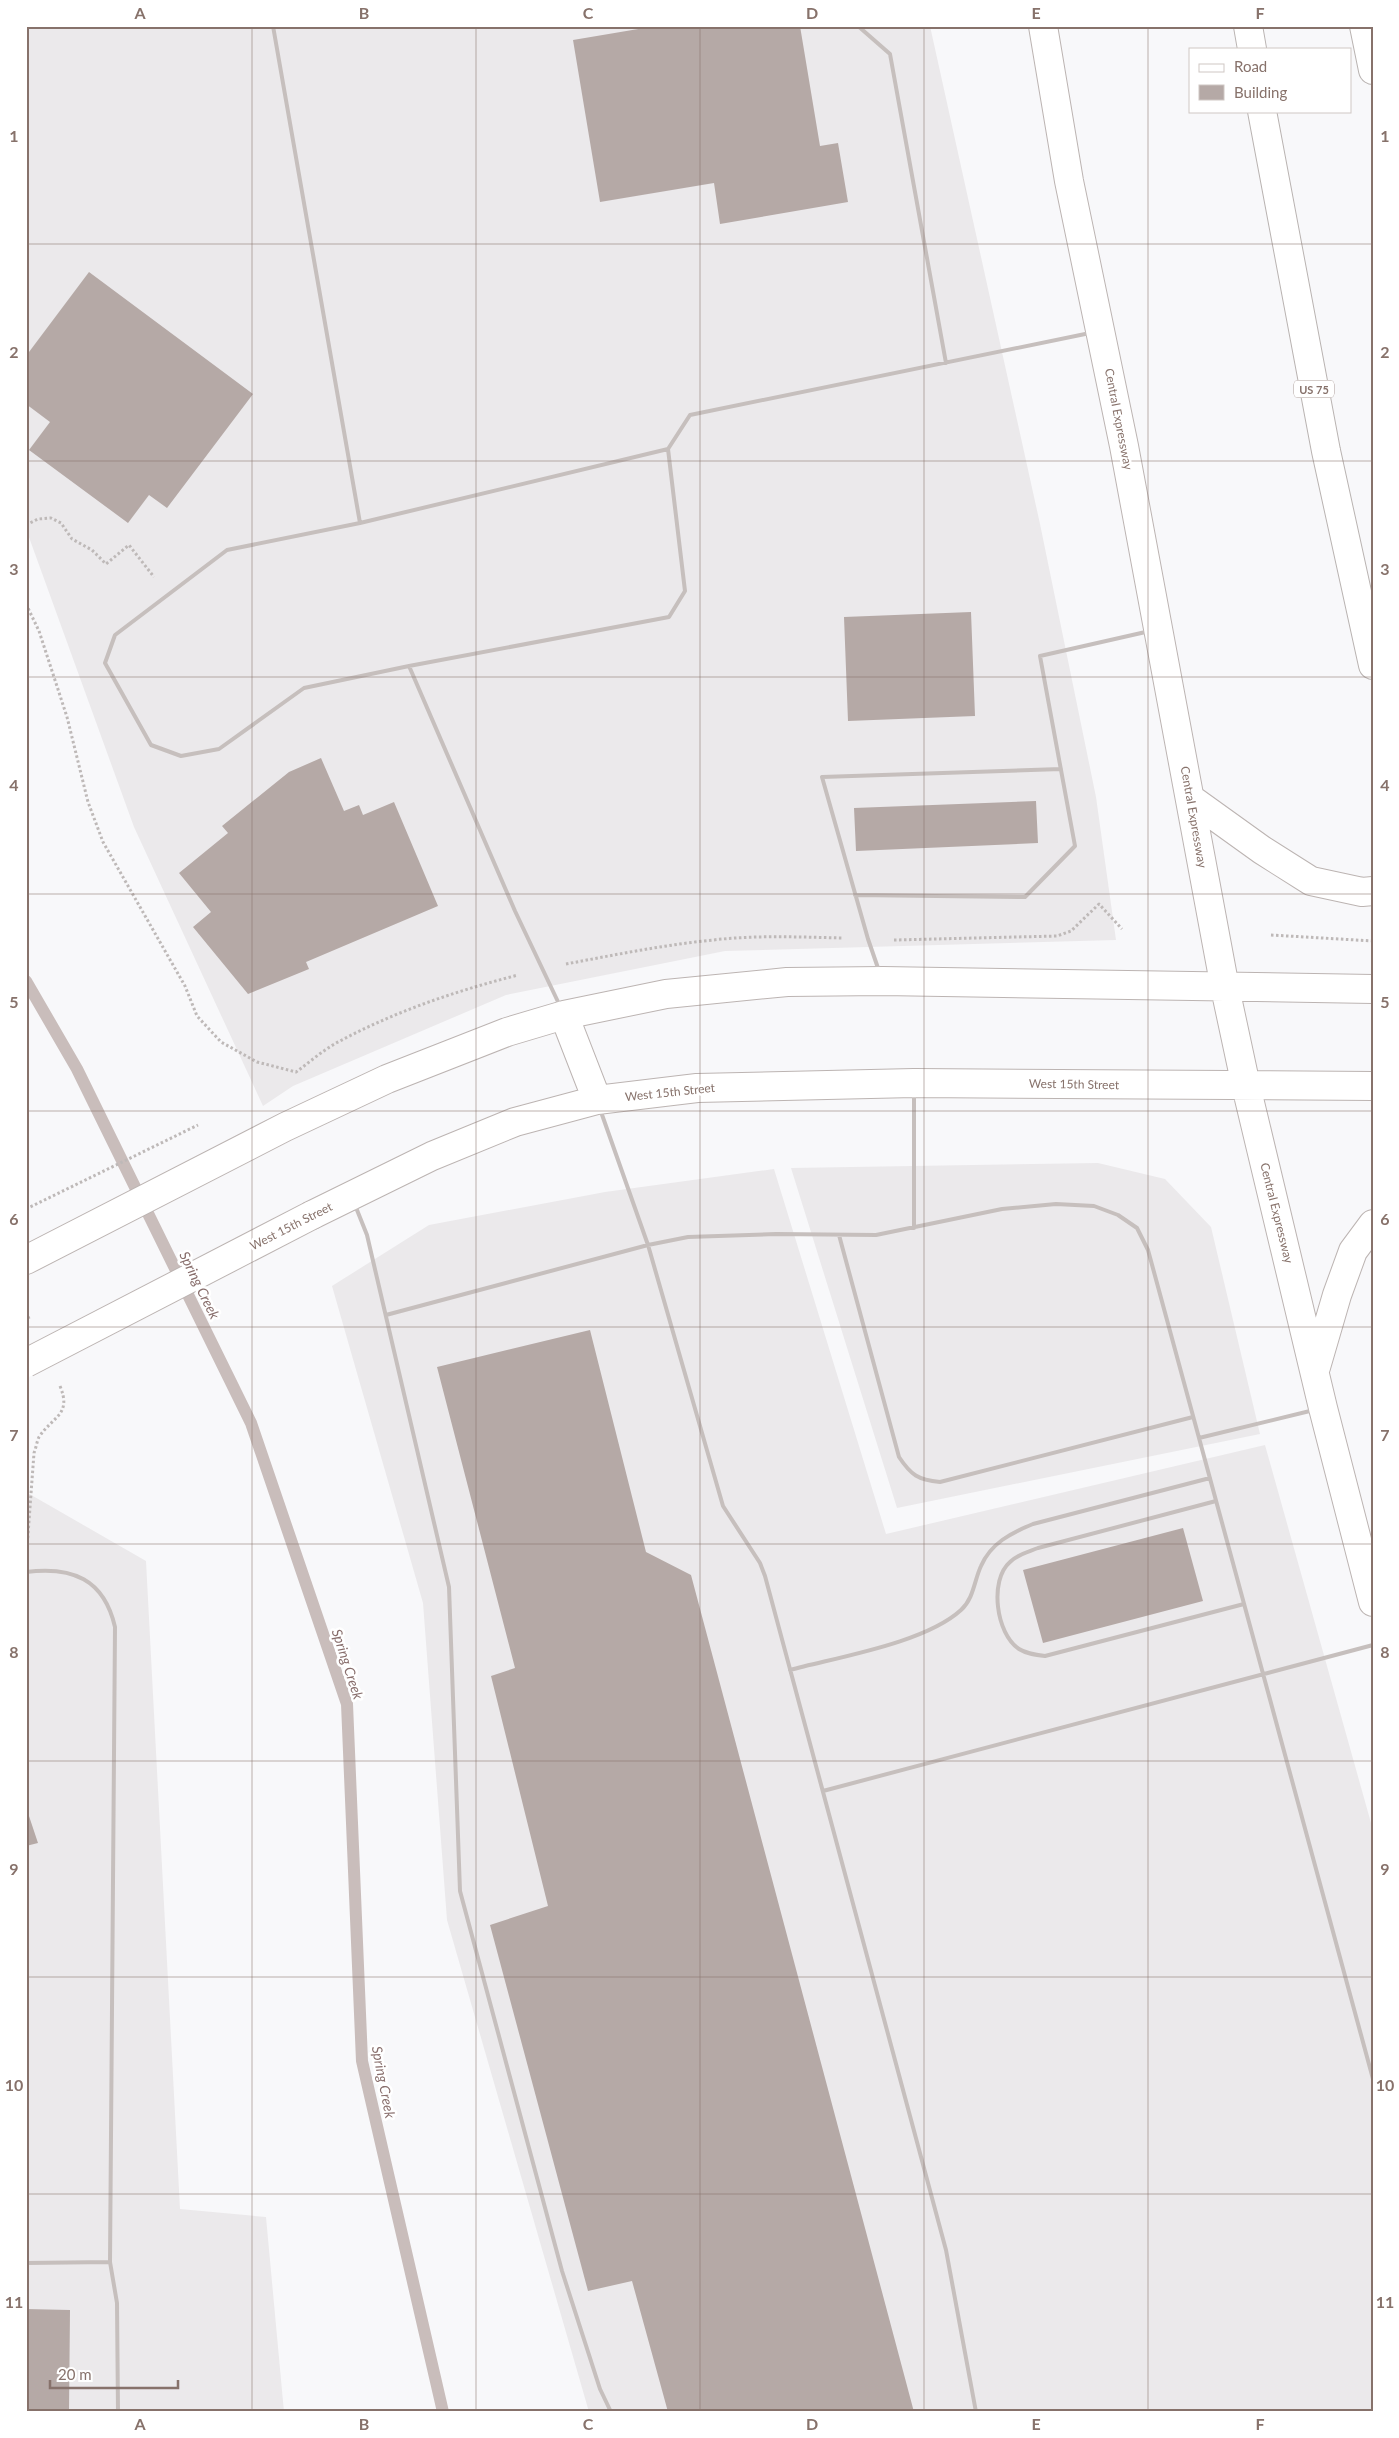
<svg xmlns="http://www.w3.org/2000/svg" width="1399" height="2438" font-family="Lato,sans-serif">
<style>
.built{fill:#ebe9eb}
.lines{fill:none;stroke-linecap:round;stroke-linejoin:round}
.stream{stroke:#c9bdbb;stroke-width:12}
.building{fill:#b5a9a6}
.secondary-casing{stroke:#bcb4b2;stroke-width:30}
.motorway-casing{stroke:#b9b3b1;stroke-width:30}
.path{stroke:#beb9b8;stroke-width:3;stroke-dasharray:2.5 2.5;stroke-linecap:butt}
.service{stroke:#c6bfbd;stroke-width:4}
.secondary{stroke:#fff;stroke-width:28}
.motorway{stroke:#fff;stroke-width:28}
.secondary-bridge-casing{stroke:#bcb4b2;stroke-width:30;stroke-linecap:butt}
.secondary-bridge{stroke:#fff;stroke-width:28}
.grid{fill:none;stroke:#87726b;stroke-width:1;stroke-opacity:0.55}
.labels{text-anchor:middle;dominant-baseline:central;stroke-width:5;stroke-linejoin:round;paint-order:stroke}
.shield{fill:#fff;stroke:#ab9c97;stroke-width:1}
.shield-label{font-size:11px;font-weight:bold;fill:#87726b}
.street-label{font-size:12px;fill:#87726b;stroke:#fff}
.water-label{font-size:14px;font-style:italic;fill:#886e6c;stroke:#fff}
.neatline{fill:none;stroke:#87726b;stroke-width:2}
.grid-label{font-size:16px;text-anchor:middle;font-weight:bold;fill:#87726b}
</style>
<rect width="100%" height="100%" fill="#f8f8fa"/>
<!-- built -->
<path class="built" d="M26 26H930L1040 524 1096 797 1116 940 725 951 506 995 293 1086 263 1106 134 827 26 529Z
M1098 1163 1165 1179 1211 1227 1260 1434 897 1508 791 1168Z
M774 1169 886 1534 1265 1445 1373 1830V2412H589L447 1920 423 1603 332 1286 429 1225 605 1192Z
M26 1492 146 1561 180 2209 266 2217 284 2412H26Z"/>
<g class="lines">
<!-- stream -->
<path class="stream" d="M26 981 77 1069 251 1423 347 1704 362 2061 443 2412"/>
</g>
<!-- building -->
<path class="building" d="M656 26H800L820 146 838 143 848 202 720 224 714 183 600 202 573 40Z
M89 272 253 394 167 508 149 495 128 523 29 450 50 422 26 404V356Z
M971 612 975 716 848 721 844 617Z
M321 758 344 811 359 805 363 815 394 802 438 906 306 962 309 969 248 994 193 927 211 912 179 873 228 833 222 826 289 772Z
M1036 801 1038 843 856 851 854 808Z
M590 1330 646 1552 691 1575 914 2412H668L632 2281 588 2291 490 1925 548 1906 491 1676 515 1668 437 1367Z
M1183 1528 1203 1601 1043 1643 1023 1570Z
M26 1807 38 1843 26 1846Z
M26 2309 70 2310 69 2412H26Z"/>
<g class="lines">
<!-- secondary casing -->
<g class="secondary-casing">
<path id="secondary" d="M1043 26 1069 181 1124 446 1225 988 1246 1086 1323 1408 1373 1602
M1191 799 1262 850 1311 881 1362 892 1373 891
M564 1015 597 1100
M312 1215 432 1156 515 1122 597 1100 697 1088 914 1083 1373 1086
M26 1260 285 1127 387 1079 507 1032 564 1015 666 994 787 982 883 981 1373 989
M1316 1367 1337 1295 1353 1251 1373 1224"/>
</g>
<!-- motorway casing -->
<g class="motorway-casing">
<path id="motorway" d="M1248 26 1252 49
M1364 26 1373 70
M1262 111 1326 451 1373 665"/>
</g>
<!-- path -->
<path class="path" d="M26 525 38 519 51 518 61 523 72 539 92 550 106 564 129 545 154 577
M26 604 39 631 67 717 88 802 103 842 185 986 197 1016 221 1042 257 1062 296 1072C310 1062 324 1049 340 1041 396 1011 456 991 518 975
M1271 935 1373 941
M894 940 1057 936 1071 931 1099 904 1122 929
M566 964C614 955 663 945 713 940 756 935 799 937 842 938
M26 1209 198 1125
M26 1312 30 1321
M27 1548 34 1453C36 1448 37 1441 39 1437 53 1416 72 1415 60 1386"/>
<!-- service -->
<path class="service" d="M273 26 360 523 227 550 115 635 105 663 151 745 181 756 219 749 304 688 409 666 515 911 560 1006
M858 26 890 54 946 363
M360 523 668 449
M409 666 669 617 685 591 668 449 690 415 1090 333
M855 895 1025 897 1075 846 1040 656 1150 631
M879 971 868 939 822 777 1061 769
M914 1093V1228
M600 1109 648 1245 723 1506 760 1563 765 1576 946 2250 976 2412
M355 1205 367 1235 449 1587 460 1891 562 2271 600 2389 611 2412
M839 1235 899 1457C911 1475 918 1480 940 1482L1193 1417
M386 1315 648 1245 688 1237 776 1234 876 1235 1002 1209 1056 1204 1094 1206 1118 1215 1137 1228 1148 1250 1373 2079
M1199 1438 1314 1410
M1216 1501 1038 1548C1028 1552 1018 1554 1010 1562 989 1580 996 1634 1019 1649 1027 1654 1036 1655 1045 1656L1244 1604
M26 1572C72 1566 104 1579 115 1627L110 2262
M790 1670C838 1657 925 1643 961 1610 974 1598 974 1581 981 1566 991 1543 1011 1533 1033 1524L1210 1478
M823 1791 1373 1645
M26 2263 110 2262 117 2303 118 2412"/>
<!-- secondary -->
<use href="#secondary" class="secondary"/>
<!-- motorway -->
<use href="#motorway" class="motorway"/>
<!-- secondary-bridge casing -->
<g class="secondary-bridge-casing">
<path id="secondary-bridge" d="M26 1363 312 1215"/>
</g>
<!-- secondary-bridge -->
<use href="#secondary-bridge" class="secondary-bridge"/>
</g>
<!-- grid -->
<path class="grid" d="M252 26V2412M476 26V2412M700 26V2412M924 26V2412M1148 26V2412M26 244H1373M26 461H1373M26 677H1373M26 894H1373M26 1111H1373M26 1327H1373M26 1544H1373M26 1761H1373M26 1977H1373M26 2194H1373"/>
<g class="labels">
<!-- shield labels -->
<rect class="shield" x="1294" y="380.5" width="40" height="17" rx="4"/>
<g class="shield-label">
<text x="1314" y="389">US 75</text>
</g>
<!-- street labels -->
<g class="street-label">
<text transform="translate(1119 419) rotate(79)">Central Expressway</text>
<text transform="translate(1194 817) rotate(80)">Central Expressway</text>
<text transform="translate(1074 1084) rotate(1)">West 15th Street</text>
<text transform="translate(670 1092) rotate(-6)">West 15th Street</text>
<text transform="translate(1277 1213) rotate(76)">Central Expressway</text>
<text transform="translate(291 1226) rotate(-27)">West 15th Street</text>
</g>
<!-- water labels -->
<g class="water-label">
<text transform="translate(200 1285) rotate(64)">Spring Creek</text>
<text transform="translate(348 1664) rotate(72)">Spring Creek</text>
<text transform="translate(384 2082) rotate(79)">Spring Creek</text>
</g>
</g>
<!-- border -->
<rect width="1399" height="2438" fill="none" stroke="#ffffff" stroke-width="55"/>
<!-- legend -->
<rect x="1189" y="48" width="162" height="65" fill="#ffffff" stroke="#cfc7c4"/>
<rect x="1199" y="64" width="25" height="8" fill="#ffffff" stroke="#cfc7c4"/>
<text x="1234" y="72" font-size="15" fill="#87726b">Road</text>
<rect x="1199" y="85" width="25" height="15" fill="#b5a9a6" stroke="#cfc7c4"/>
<text x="1234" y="98" font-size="15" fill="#87726b">Building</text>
<!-- scale -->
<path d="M50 2380v8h128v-8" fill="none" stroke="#87726b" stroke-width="2.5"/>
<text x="58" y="2380" font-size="15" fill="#87726b" stroke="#ffffff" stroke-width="4" paint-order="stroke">20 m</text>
<rect x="28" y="28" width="1344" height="2382" class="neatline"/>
<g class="grid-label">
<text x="140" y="19">A</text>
<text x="364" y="19">B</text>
<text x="588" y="19">C</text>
<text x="812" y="19">D</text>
<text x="1036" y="19">E</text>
<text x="1260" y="19">F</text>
<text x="14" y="142">1</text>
<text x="1385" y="142">1</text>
<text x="14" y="358">2</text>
<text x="1385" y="358">2</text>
<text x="14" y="575">3</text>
<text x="1385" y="575">3</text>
<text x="14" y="791">4</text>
<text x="1385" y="791">4</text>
<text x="14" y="1008">5</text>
<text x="1385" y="1008">5</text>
<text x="14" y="1225">6</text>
<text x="1385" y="1225">6</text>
<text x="14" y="1441">7</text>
<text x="1385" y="1441">7</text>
<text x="14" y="1658">8</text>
<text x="1385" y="1658">8</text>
<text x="14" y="1875">9</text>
<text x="1385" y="1875">9</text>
<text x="14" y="2091">10</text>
<text x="1385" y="2091">10</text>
<text x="14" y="2308">11</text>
<text x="1385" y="2308">11</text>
<text x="140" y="2430">A</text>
<text x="364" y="2430">B</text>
<text x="588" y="2430">C</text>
<text x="812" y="2430">D</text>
<text x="1036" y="2430">E</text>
<text x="1260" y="2430">F</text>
</g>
</svg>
